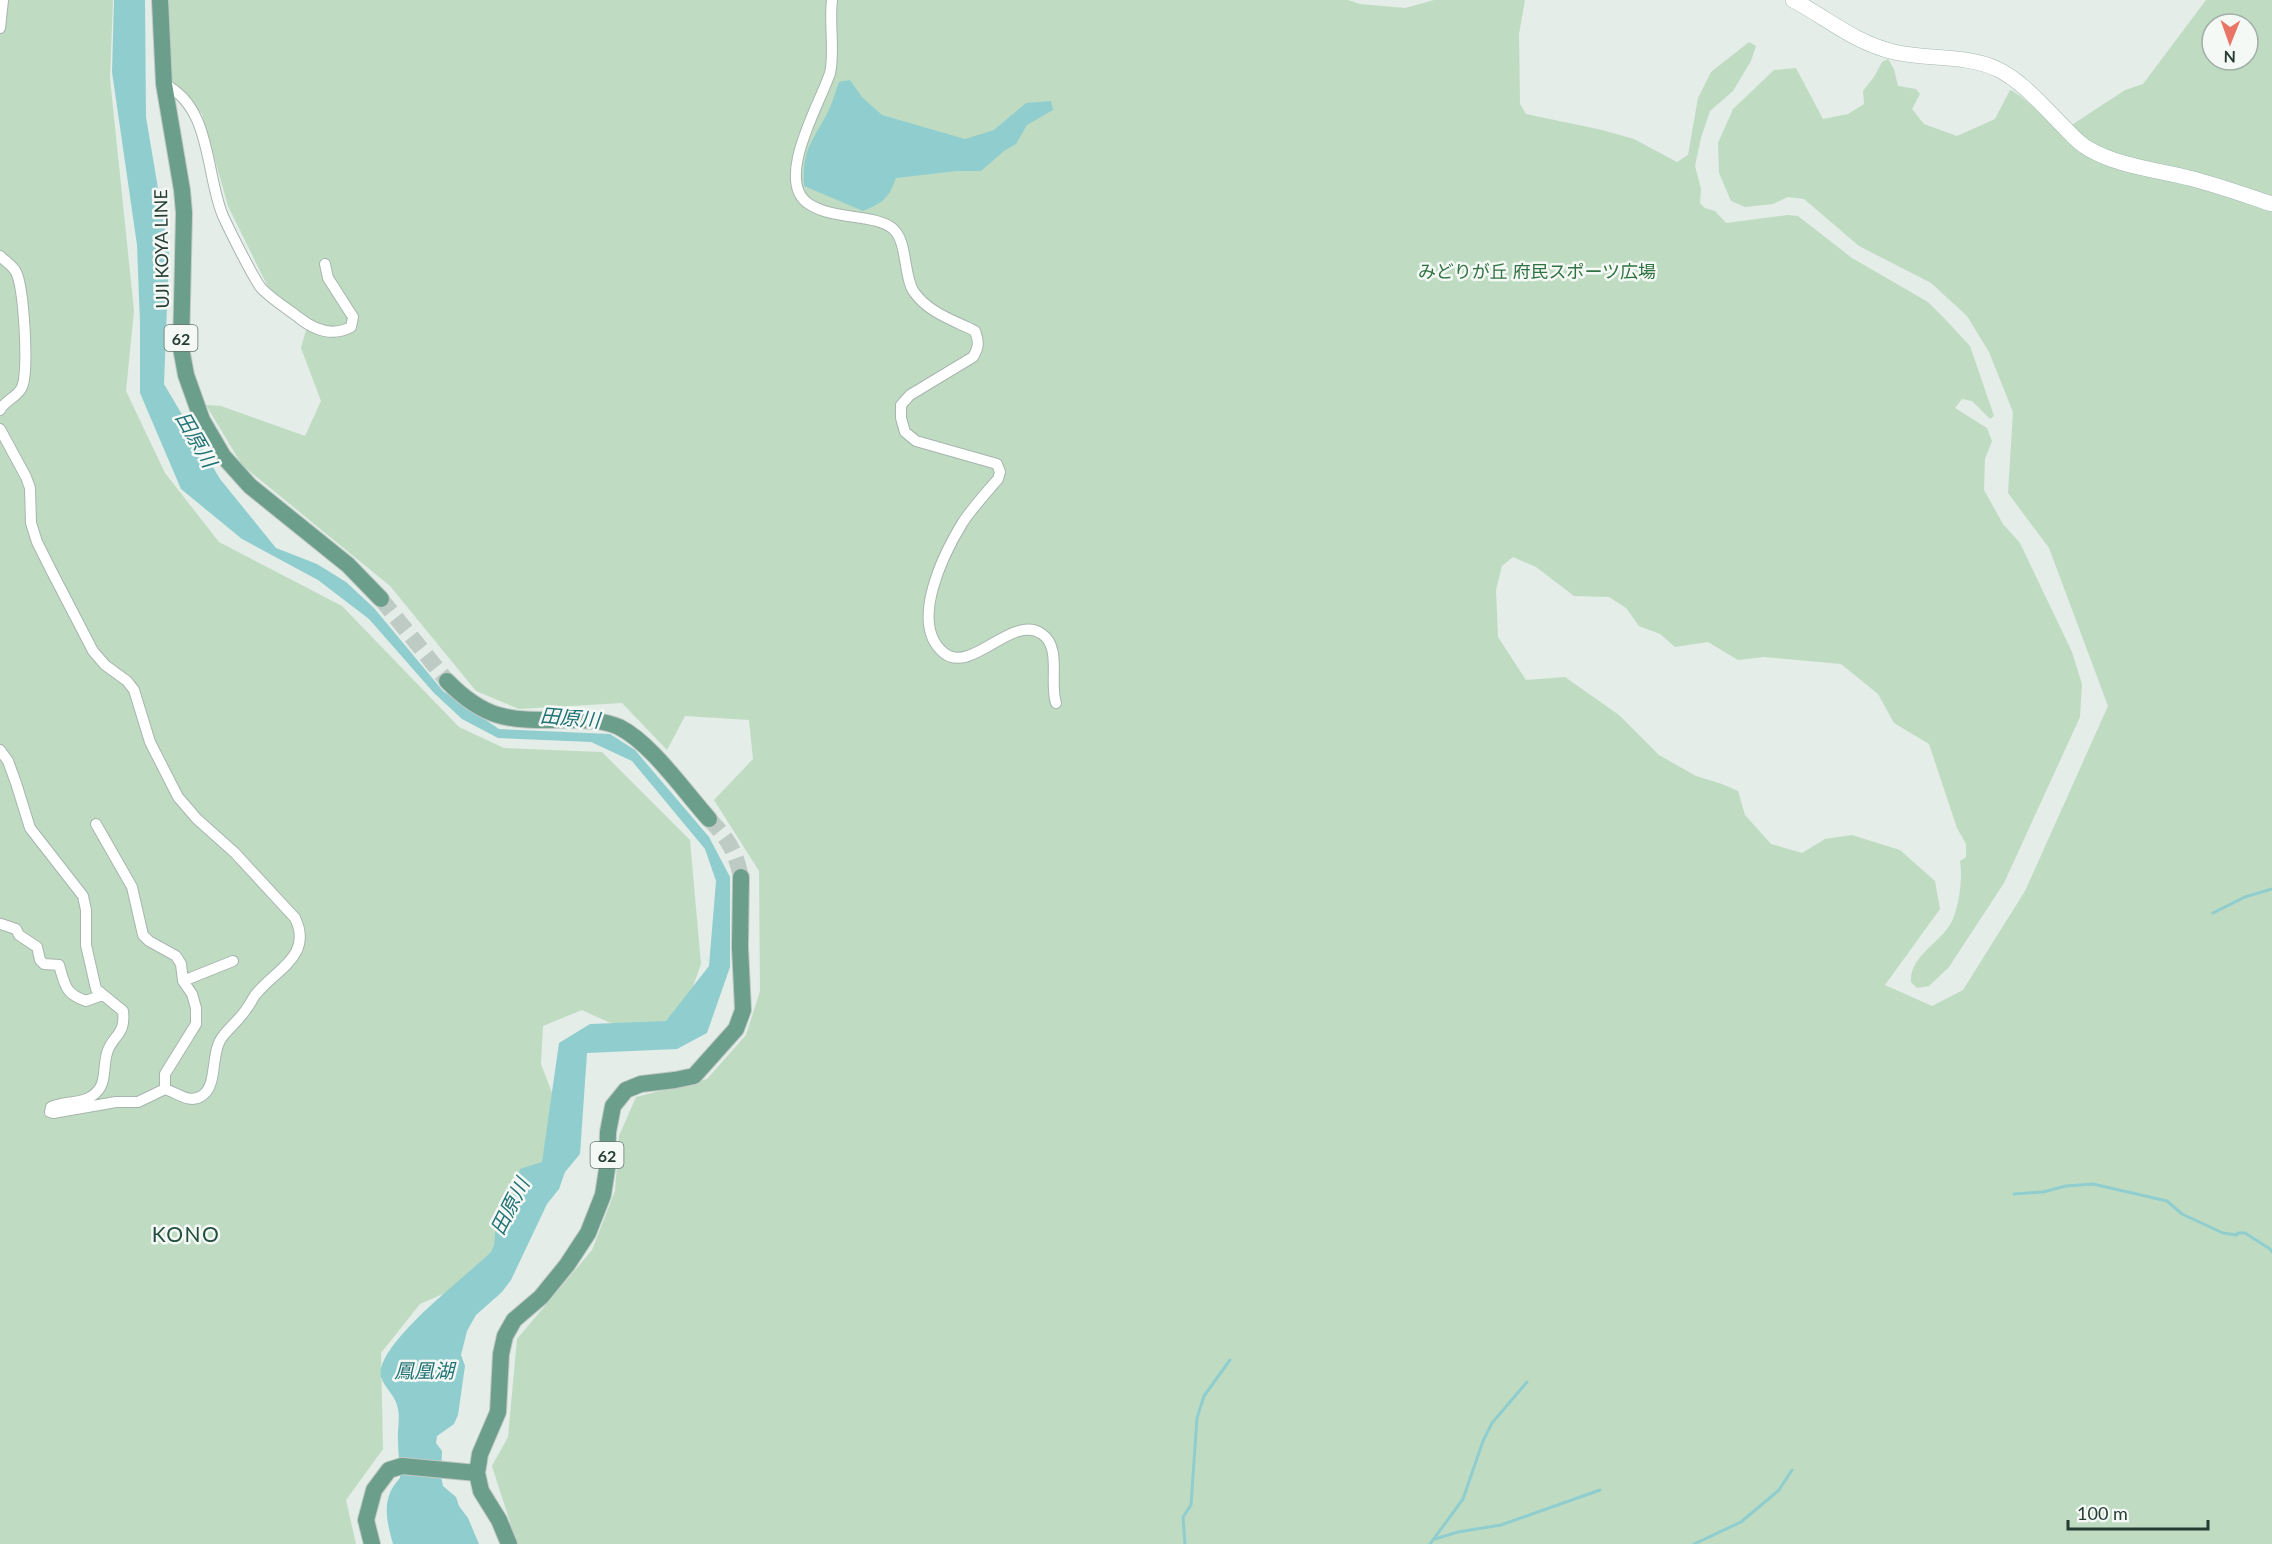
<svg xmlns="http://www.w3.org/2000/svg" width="2272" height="1544" font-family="Lato,'Noto Sans JP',sans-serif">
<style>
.green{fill:#bfdcc3;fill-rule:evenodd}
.water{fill:#90cdce}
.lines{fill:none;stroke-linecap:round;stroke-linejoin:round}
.stream{stroke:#90cdce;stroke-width:3}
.primary-tunnel{stroke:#becac4;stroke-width:16;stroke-dasharray:16 8;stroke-linecap:butt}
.street-casing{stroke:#a7b5ae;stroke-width:12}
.secondary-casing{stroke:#a3b8ae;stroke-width:16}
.primary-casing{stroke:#c2c9c6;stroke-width:18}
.street{stroke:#fff;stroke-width:10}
.secondary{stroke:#fff;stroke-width:15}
.primary{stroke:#6c9f8b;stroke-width:16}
.labels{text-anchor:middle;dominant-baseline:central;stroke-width:5;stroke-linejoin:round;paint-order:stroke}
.shield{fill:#f5f9f6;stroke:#63756e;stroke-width:1.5}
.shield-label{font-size:16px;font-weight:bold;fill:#253d33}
.street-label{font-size:18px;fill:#253d33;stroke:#f5f9f6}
.park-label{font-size:18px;fill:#317242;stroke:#f5f9f6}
.water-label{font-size:20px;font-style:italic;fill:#227376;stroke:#f5f9f6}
.quarter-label{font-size:21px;letter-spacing:1.5px;fill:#224f3e;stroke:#f5f9f6}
</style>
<rect width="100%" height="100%" fill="#e4ede8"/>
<!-- green -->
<path class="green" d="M0 0H113L110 78 134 311 126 391 165 473 219 542 342 606 459 727 504 748 602 752 690 840 701 964 684 1012C635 1039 631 1032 582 1010L543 1026 541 1064 564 1124 486 1275 420 1304 381 1353 383 1449 346 1500 356 1544H0Z
M168 0H1348L1360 4 1405 8 1434 0H1525L1519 34 1520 104 1526 114 1602 130 1634 139 1677 162 1688 155 1698 98 1711 72 1749 42 1756 46 1751 61 1733 91 1710 111 1701 138 1695 166 1701 189 1700 203 1705 208 1715 211 1726 223 1788 215 1798 216 1852 258 1928 302 1945 319 1970 346 1994 416 1990 419 1972 401 1962 399 1955 408 1987 428 1992 441 1985 459 1984 490 2003 524 2020 543 2072 652 2082 684 2080 717 2004 883 1949 967 1929 986 1917 988 1911 982C1909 956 1942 942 1952 921 1959 907 1963 877 1960 861L1966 857V844L1957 828 1929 744 1894 723 1878 694 1841 664 1764 657 1738 660 1708 642 1675 647 1660 634 1639 626 1626 608 1609 597 1574 596 1536 567 1513 557 1502 566 1496 590 1498 637 1526 680 1565 677 1619 715 1659 755 1696 776 1722 784 1738 791 1745 815 1771 844 1802 853 1825 839 1852 835 1900 850 1935 881 1940 909 1885 985 1932 1006 1963 990 2025 891 2108 706 2049 548 2008 493 2013 412 1989 352 1967 316 1931 283 1859 246 1804 199 1788 197 1773 204 1745 207 1731 201 1719 173 1718 143 1733 109 1774 70 1796 68 1823 119 1848 114 1864 104 1863 91 1874 77 1882 62 1888 59 1894 69 1898 86 1916 89 1920 94 1912 109 1924 124 1957 136 1995 119 2010 90C2023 95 2047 121 2061 132L2125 90 2143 84 2206 0H2272V1544H517L492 1466 508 1437 517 1339 592 1250 615 1191 619 1136 636 1097 707 1079 746 1035 760 991 759 871 714 800 753 759 749 720 685 716 667 750 622 703 519 709 476 691 390 586 242 465 206 405 221 406 305 436 321 401 301 348 308 323 269 289 228 206 202 114 170 80ZM2212 24H2248V60H2212Z"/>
<!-- water -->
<path class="water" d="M114 0H145L146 117 169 254 164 384 220 479 276 548 317 564 346 582 374 608 443 691 499 729 610 734 635 750 709 837 730 877V967L707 1033 677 1049 587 1053 580 1154 565 1172 559 1189 547 1204 511 1280 502 1292 476 1315 467 1331 461 1355 465 1366 458 1415 454 1424 437 1436 436 1443 442 1451 441 1476 443 1486 456 1497 459 1506 468 1518 479 1544H393C386 1519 381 1498 400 1478 400 1465 398 1453 398 1441 397 1429 401 1417 397 1405 394 1394 384 1387 381 1377 374 1345 468 1275 491 1252L494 1245 496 1222 512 1199 520 1169 542 1162 559 1043 590 1024 666 1021 709 966 716 881 705 849 632 761 591 742 498 738 462 719 434 693 369 619 318 580 242 539 181 489 140 393V323L137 245 112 72Z
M850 80 862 97 882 115 965 139 994 130 1026 103 1051 101 1053 110 1027 125 1016 144 1004 151 981 171H957L896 178C889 198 883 203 863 211L804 186C802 151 811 143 827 114 832 104 835 93 839 82Z"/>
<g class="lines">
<!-- stream -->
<path class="stream" d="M2213 913 2245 897 2272 889
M2014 1194 2043 1192 2066 1186 2093 1184 2167 1201 2182 1214 2223 1233 2237 1235 2238 1233H2245L2270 1249 2272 1252
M1435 1539 1458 1532 1501 1525 1600 1490
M1185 1544 1183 1517 1191 1505 1197 1418 1204 1396 1230 1360
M1430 1544 1463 1499 1483 1441 1492 1423 1527 1382
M1694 1544 1741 1522 1779 1490 1792 1470"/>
<!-- primary-tunnel -->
<path class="primary-tunnel" d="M381 599 447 681
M709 819C728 839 735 849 741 877"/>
<!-- street casing -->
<g class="street-casing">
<path id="street" d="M832 0C829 22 835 53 830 73 821 102 773 181 809 204 833 220 874 214 892 228 908 240 903 276 914 292 929 313 953 320 975 331 979 342 979 347 973 357L910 395 901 405V418L905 432 916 441 997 464 1000 472 998 479C986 493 973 507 963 522 944 553 908 624 944 653 972 675 1012 613 1042 634 1062 648 1049 682 1056 703
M0 28 3 0
M164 84C212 107 205 173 223 216 229 229 254 280 262 289 272 299 286 308 298 317 314 330 332 337 351 327L353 317 328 278 325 264
M0 256C5 261 13 266 16 272 24 288 29 372 22 387 18 397 5 400 0 410
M0 429 26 477 30 488 31 523 37 542 51 570 93 651 105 665 127 681 134 690 150 742 178 797 197 819 235 853 295 918C313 955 277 969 257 993 253 997 251 1003 247 1008 241 1018 231 1026 223 1036 210 1052 218 1084 203 1095 190 1105 178 1093 165 1089L138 1102H116L53 1113 50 1112 51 1107C64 1101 81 1104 92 1096 108 1085 102 1070 107 1053 112 1035 126 1036 123 1011L96 989 86 945V910L83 896 30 828 16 783 8 761 0 750
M96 824 132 887 143 935 149 941 176 956 181 964 183 981 192 994 196 1008V1024L165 1074V1089
M1 924 16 929 19 935 37 947 40 960 44 964 59 965C65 985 65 994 86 1001L102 995
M183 981 233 961"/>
</g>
<!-- secondary casing -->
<g class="secondary-casing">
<path id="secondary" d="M1793 0C1827 18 1855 43 1894 52 1928 60 1964 54 1997 69 2021 80 2043 106 2062 125 2071 134 2078 143 2089 149 2118 166 2157 170 2189 178 2217 185 2245 195 2272 204"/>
</g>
<!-- primary casing -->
<g class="primary-casing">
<path id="primary" d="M160 0 164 84 182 190 184 213 181 348 186 375 202 420 223 456 250 486 348 565 381 599
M447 681C488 723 513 720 569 720 586 720 603 720 619 727 651 743 684 791 709 819
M372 1544 366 1520 374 1490 389 1470 402 1466 477 1473
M509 1544 499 1520 481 1491 477 1473 480 1454 498 1412 501 1354 505 1336 514 1320 541 1297 567 1265 588 1233 603 1195 607 1169 608 1132 613 1106 626 1090 641 1084 675 1080 694 1076 736 1029 743 1010 740 947 741 877"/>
</g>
<!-- street -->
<use href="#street" class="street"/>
<!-- secondary -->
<use href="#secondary" class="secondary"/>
<!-- primary -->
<use href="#primary" class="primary"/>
</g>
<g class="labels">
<!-- shield labels -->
<g class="shield">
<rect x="164.5" y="325" width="33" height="26" rx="4.5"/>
<rect x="590.5" y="1142" width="33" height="26" rx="4.5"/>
</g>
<g class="shield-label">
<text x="181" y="338">62</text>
<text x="607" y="1155">62</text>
</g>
<!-- street labels -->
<g class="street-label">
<text transform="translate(161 249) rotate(-91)">UJI KOYA LINE</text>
</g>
<!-- park labels -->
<g class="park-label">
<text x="1537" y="271">みどりが丘 府民スポーツ広場</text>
</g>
<!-- water labels -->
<g class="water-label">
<text transform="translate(197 439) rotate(60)">田原川</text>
<text transform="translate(570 717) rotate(5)">田原川</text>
<text transform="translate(509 1206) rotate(-63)">田原川</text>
<text x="424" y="1370">鳳凰湖</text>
</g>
<!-- quarter labels -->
<g class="quarter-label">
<text x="186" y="1233">KONO</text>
</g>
</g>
<!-- north arrow -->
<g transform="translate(2230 42) rotate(181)"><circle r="28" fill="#f5f9f6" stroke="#a2aea8" stroke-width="1.5"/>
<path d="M0-4.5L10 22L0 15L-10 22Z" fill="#e97566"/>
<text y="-9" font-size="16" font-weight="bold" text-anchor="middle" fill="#253d33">N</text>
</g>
<!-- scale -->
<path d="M2068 1520v9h140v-9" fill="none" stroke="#253d33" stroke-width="3"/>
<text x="2077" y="1520" font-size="18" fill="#253d33" stroke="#f5f9f6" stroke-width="4.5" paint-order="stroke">100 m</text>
</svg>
